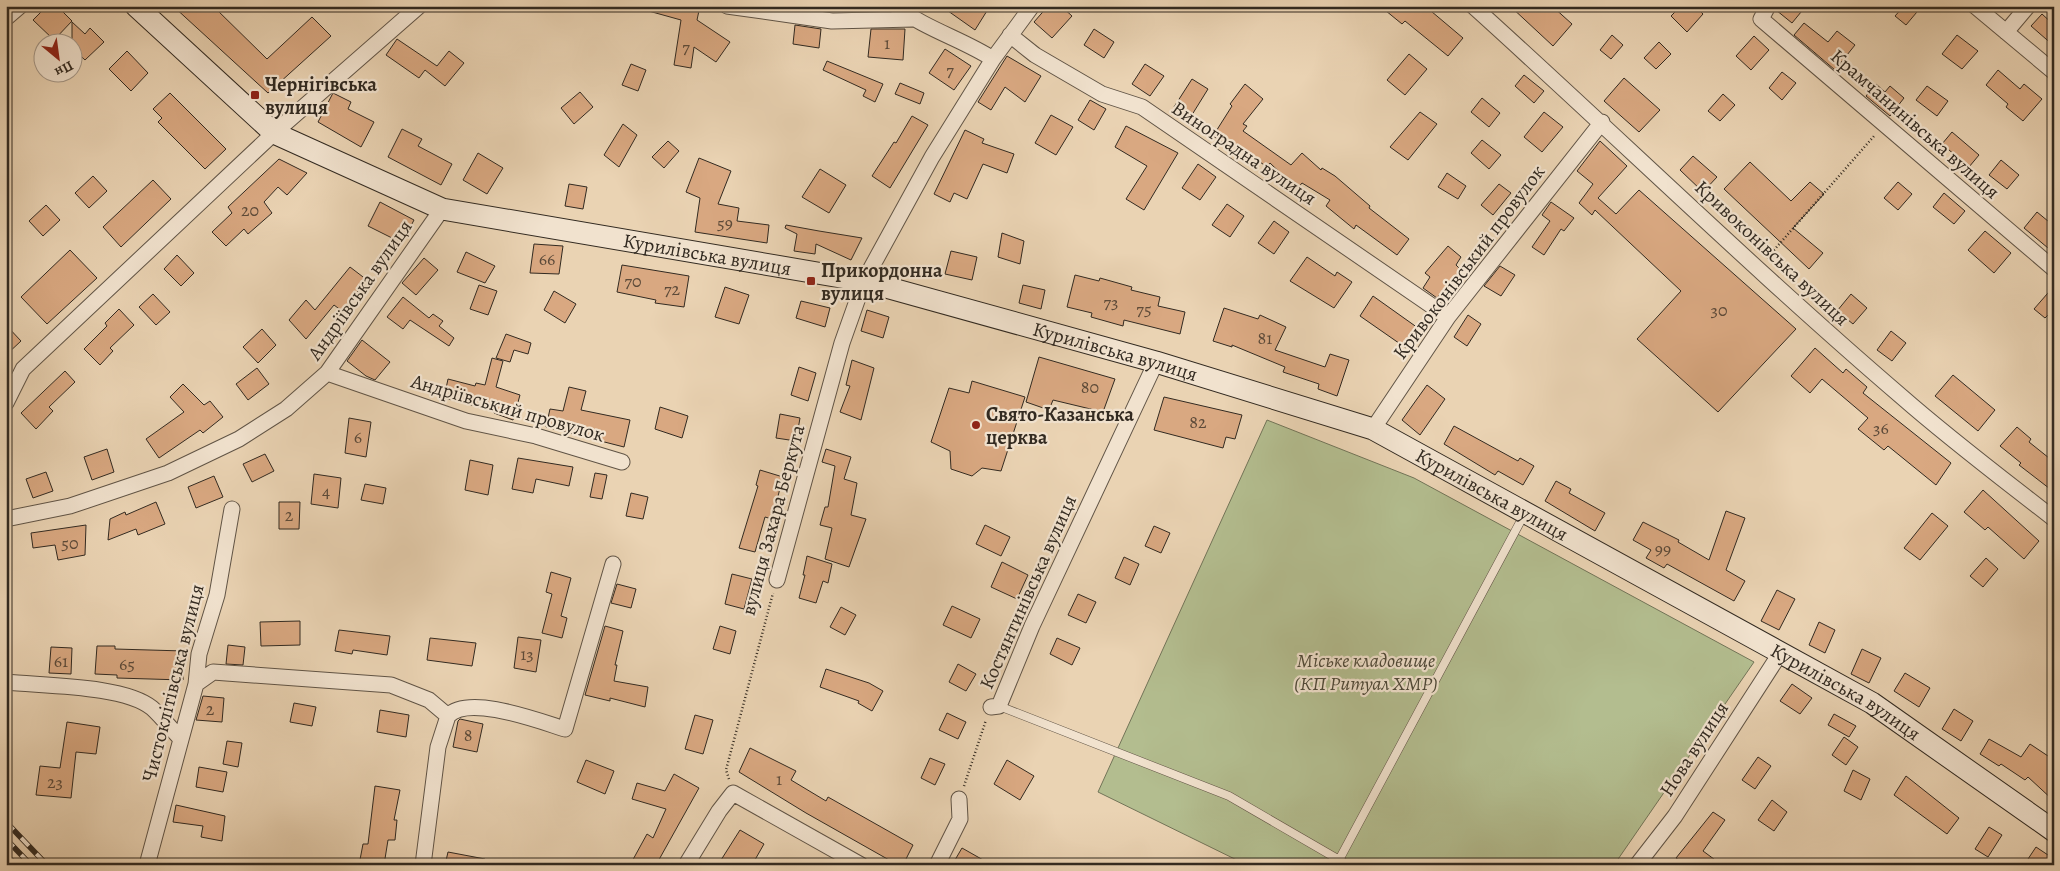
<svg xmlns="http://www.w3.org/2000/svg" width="2060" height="871" font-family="Alegreya,serif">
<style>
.green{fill:#b3bd8f;stroke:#727458}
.building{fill:#d9a881;stroke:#322a21}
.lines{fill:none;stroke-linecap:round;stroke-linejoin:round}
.lane-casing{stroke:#605446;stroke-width:9}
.street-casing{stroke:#605446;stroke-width:17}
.secondary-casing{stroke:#322a21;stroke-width:23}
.path{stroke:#322a21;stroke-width:2.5;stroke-dasharray:1 2.5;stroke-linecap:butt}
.lane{stroke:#f1e2ce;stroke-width:8}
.street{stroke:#f1e2ce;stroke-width:15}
.secondary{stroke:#f1e2ce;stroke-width:21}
.rail-casing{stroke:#322a21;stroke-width:5.5}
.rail{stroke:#f1e2ce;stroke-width:4;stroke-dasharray:11;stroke-linecap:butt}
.poi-dot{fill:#8f2418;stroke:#f1e2ce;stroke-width:2}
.labels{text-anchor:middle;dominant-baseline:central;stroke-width:4.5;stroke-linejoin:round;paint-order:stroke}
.number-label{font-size:18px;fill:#5c4a39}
.poi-label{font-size:20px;font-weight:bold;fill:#322a21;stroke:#f1e2ce;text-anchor:start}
.street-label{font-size:20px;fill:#322a21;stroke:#f1e2ce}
.park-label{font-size:20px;font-style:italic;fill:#4c4737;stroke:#f1e2ce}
</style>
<rect width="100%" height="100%" fill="#ead3b3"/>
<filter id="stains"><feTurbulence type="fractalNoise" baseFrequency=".004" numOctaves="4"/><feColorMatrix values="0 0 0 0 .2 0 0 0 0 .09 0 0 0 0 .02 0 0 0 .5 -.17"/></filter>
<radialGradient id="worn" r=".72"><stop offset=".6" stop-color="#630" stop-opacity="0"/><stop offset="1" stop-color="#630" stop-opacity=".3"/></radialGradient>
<!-- green -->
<path class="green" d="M1267 420 1414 478 1754 662 1614 865H1247L1098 792Z"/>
<!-- building -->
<path class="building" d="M47 6H57L72 21 54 40 33 20Z
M173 6H213L267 59 312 17 331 36 268 93Z
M645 6H700L697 20 730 42 716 62 694 47 691 68 674 65 681 20 645 10Z
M941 6H990L975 30Z
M1048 6H1061L1072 16 1052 38 1034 22Z
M1380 6H1425L1463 38 1448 56 1405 21 1402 24Z
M1510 6H1552L1572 24 1553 46Z
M1681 6H1695L1703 14 1687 32 1671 16Z
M1777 6H1806L1792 23 1776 10Z
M1904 6H1922L1906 25 1895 16Z
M2042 14 2054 25V46L2031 26Z
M72 22 85 34 90 28 104 42 85 60 72 48Z
M1804 23 1828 42 1837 31 1855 45 1835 70 1794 35Z
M795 25 821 29 819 48 793 44Z
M871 29H905L903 60 868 57Z
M1094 29 1114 42 1104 58 1084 45Z
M1612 35 1623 45 1611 59 1600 50Z
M1957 35 1978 51 1962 69 1942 54Z
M1754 36 1769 50 1751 70 1736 56Z
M397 39 437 66 449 51 464 63 445 86 425 70 419 78 386 55Z
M1659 42 1671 54 1656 69 1644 58Z
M945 49 971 66 954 90 929 73Z
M127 51 148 73 131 91 109 69Z
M1409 54 1427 69 1405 95 1387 80Z
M1007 56 1041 76 1025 102 1005 87 991 110 978 102Z
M827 61 883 84 875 102 863 96 866 90 823 70Z
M631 64 646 70 638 91 622 85Z
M1145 64 1164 76 1150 96 1132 84Z
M1998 70 2020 89 2024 84 2042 99 2023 121 2006 107 2008 104 1986 85Z
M1782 72 1796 83 1782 100 1769 88Z
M1524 75 1544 91 1534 103 1515 86Z
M1624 78 1660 110 1639 132 1604 101Z
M1192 79 1208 89 1190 118 1174 107Z
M900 83 924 93 920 104 895 94Z
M1245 84 1263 99 1243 124 1247 126 1243 131 1291 165 1302 153 1321 170 1322 168 1335 176 1370 206 1369 208 1409 239 1397 255 1356 225 1354 229 1326 206 1330 200 1302 183 1297 189 1270 163 1267 167 1235 144 1232 148 1213 136 1232 106 1230 104Z
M1876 84 1885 92 1890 86 1904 98 1890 116 1866 96Z
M1927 86 1948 101 1937 116 1916 100Z
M580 92 593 107 574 124 561 108Z
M170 93 226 149 205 169 158 122 162 118 153 109Z
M333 93 351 102 348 109 374 122 361 147 318 122Z
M1723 94 1735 105 1720 121 1708 111Z
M1482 98 1500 113 1489 127 1471 112Z
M1090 100 1106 109 1094 130 1078 120Z
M1420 112 1437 124 1408 160 1390 147Z
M1544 112 1563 127 1542 152 1524 137Z
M1051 115 1073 127 1056 155 1035 143Z
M912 116 928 125 890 188 872 176 894 142 896 143Z
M623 124 637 135 619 167 604 155Z
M1126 126 1178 153 1144 210 1126 199 1147 166 1115 147Z
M402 129 422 139 418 146 452 164 441 185 388 157Z
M965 130 984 139 982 143 1014 154 1007 173 983 164 967 199 954 193 950 202 934 194Z
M1952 132 1979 155 1969 167 1942 144Z
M1482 140 1501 155 1489 169 1471 153Z
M668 141 679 151 664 168 652 157Z
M1600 141 1627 166 1598 198 1616 214 1639 190 1796 329 1718 412 1637 339 1681 291 1595 210 1592 215 1579 203 1593 184 1577 171Z
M478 153 503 168 487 194 463 180Z
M1693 156 1717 177 1703 192 1680 170Z
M699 158 731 171 718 204 739 208 737 221 769 225 767 243 695 232 700 198 686 192Z
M279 159 307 173 287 195 278 187 264 202 272 213 248 234 244 229 226 246 212 232 232 213 228 207Z
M2001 160 2019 175 2007 189 1989 175Z
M1750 162 1791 201 1810 182 1824 194 1793 228 1823 253 1809 269 1724 189Z
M1198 164 1216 177 1200 200 1182 188Z
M820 169 846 185 829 213 802 197Z
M1447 173 1466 186 1458 199 1438 187Z
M93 176 107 191 89 208 75 193Z
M153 180 171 199 121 247 103 227Z
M1898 182 1912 194 1898 210 1884 198Z
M569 184 587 187 583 209 565 206Z
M1499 184 1511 193 1493 215 1481 205Z
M1944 193 1965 211 1954 224 1933 207Z
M380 202 414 220 402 243 368 226Z
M1551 202 1574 218 1564 231 1561 229 1544 255 1532 247 1550 221 1542 215Z
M1227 204 1244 216 1230 237 1212 225Z
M46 205 60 220 43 236 29 221Z
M2037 212 2054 226V253L2024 228Z
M1274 221 1289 232 1274 254 1258 243Z
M786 225 819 231 862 238 851 260 816 244 815 254 794 251 797 234 785 228Z
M1985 231 2011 253 1994 273 1968 250Z
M1002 233 1024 241 1020 264 998 257Z
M534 244 563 246 559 274 530 273Z
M1448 246 1461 257 1456 265 1461 270 1437 298 1423 288 1430 277 1425 273Z
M70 250 97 278 47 324 21 297Z
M951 251 977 257 972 280 945 274Z
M466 252 495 266 485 283 457 272Z
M177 255 194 273 181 286 164 269Z
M1307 257 1335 276 1337 272 1352 282 1334 308 1290 281Z
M424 258 438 270 416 295 402 283Z
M622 265 689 276 684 307 655 303 656 300 617 292Z
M1500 266 1515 275 1501 296 1484 286Z
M350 267 367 280 342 311 334 305 306 339 289 320 306 300 315 310Z
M1075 275 1099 281 1100 278 1132 287 1131 290 1160 297 1158 306 1185 312 1180 334 1124 320 1123 326 1091 317 1092 313 1067 307Z
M479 285 497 291 488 315 470 309Z
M1023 285 1045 290 1041 309 1019 303Z
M2054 286V309L2045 318 2034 309Z
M725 287 749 295 739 324 715 317Z
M554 291 576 304 565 323 544 310Z
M153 294 170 312 156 325 139 307Z
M1851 294 1867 308 1853 324 1837 311Z
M1373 296 1418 328 1406 348 1360 316Z
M403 297 429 318 433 314 443 321 439 326 454 338 449 346 410 320 403 329 387 317Z
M801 301 830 308 825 327 796 318Z
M1224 308 1258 319 1260 315 1286 327 1275 350 1325 367 1330 354 1349 360 1337 396 1318 389 1319 384 1283 372 1285 367 1232 345V347L1213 341Z
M119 309 134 325 110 348 113 351 100 365 84 349 107 326 105 323Z
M867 310 889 317 883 338 861 331Z
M1468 315 1481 324 1467 346 1454 337Z
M6 325 21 341 6 355Z
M262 329 276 345 258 363 243 347Z
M1891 331 1906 343 1892 361 1877 350Z
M506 334 531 343 528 354 514 350 510 362 496 358Z
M362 340 390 362 375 380 366 376 347 361Z
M1815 348 1843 373 1846 369 1867 387 1863 393 1951 463 1936 485 1888 446 1884 450 1858 429 1868 418 1822 379 1810 393 1791 376Z
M1039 357 1115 379 1103 412 1053 400 1049 410 1026 402Z
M492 358 503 361 496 387 520 395 513 420 494 413 495 411 444 398 448 379 475 386 476 383 485 385Z
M852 360 874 368 861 420 840 412 850 386 846 385Z
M799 367 816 373 808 401 791 395Z
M257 368 269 384 248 400 236 384Z
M65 371 75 382 49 407 53 411 36 429 21 413Z
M1953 375 1995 410 1978 431 1935 396Z
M972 381 1025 397 1001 471 982 468 972 476 951 469 950 451 931 442 949 388 969 393Z
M183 384 204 405 210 401 223 417 203 433 200 430 159 458 146 439 184 412 170 397Z
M1427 385 1445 399 1420 435 1402 420Z
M569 387 586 391 581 410 630 420 624 447 546 427 550 409 563 411Z
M1164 397 1242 415 1235 439 1226 437 1223 448 1154 430Z
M660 407 688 416 682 438 655 429Z
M780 414 800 418 796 441 776 438Z
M349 418 371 422 366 457 345 453Z
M1454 426 1518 461 1520 458 1534 466 1523 485 1498 471 1495 475 1444 444Z
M2017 427 2031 439 2029 442 2054 462V492L2019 465 2021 463 2000 446Z
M107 449 114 472 92 480 84 457Z
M826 449 851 457 844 479 857 483 851 515 866 519 849 567 825 559 832 528 820 525 825 507H828L835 466 822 462Z
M265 454 274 471 252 482 243 464Z
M518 458 573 467 569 486 536 479 533 493 512 489Z
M470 460 493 465 488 495 465 490Z
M760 470 783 477 772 519 765 517 755 552 739 548 758 486 756 485Z
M46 472 53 491 33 498 26 479Z
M595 473 607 475 602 499 590 497Z
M314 474 341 478 338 508 311 504Z
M214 476 223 497 196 508 188 487Z
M1556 481 1571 489 1569 493 1605 513 1595 531 1545 501Z
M365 484 386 488 383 504 361 500Z
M1983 490 2039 541 2024 559 1988 527 1985 530 1964 512Z
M631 493 648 497 643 519 626 516Z
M156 502 165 524 138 535 136 529 108 540 110 519 125 512 126 515Z
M279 502H300L299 529H279Z
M1726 511 1745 518 1726 570 1745 581 1734 601 1667 564 1664 568 1646 558 1651 550 1633 540 1643 522 1679 540 1678 542 1709 560Z
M1932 513 1948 526 1920 560 1904 548Z
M86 525 85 555 58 560 55 545 33 548 31 533Z
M985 525 1010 537 1001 556 976 544Z
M1154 526 1170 533 1161 553 1145 546Z
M807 556 832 564 828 583 823 581 816 603 799 598 805 575H803Z
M1124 557 1139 564 1130 585 1115 578Z
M1986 558 1998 569 1983 587 1970 576Z
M1002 562 1028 575 1017 599 991 587Z
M551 572 571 578 561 616 567 618 562 638 542 633 552 594 546 592Z
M732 574 752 579 744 609 725 604Z
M617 584 636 589 631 608 611 603Z
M1777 590 1795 599 1779 630 1761 621Z
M1078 594 1096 602 1086 623 1068 615Z
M952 606 980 619 971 638 943 625Z
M841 607 856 615 845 635 830 627Z
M300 621V645L261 646 260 622Z
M1819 622 1835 630 1825 653 1809 645Z
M605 626 623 631 615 665H617L614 681 648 687 645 707 610 698V701L585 695Z
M720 626 736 631 730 654 713 649Z
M339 630 390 636 387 655 353 650 352 654 335 651Z
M518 637 541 640 536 672 514 668Z
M430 638 476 643 472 666 427 660Z
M1057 638 1080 648 1072 665 1050 654Z
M228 645 245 647 243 665 226 664Z
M97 646H115V649L184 651 183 680 117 678V675L95 674Z
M51 647 72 648 71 674 49 673Z
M1862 649 1881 658 1869 683 1851 674Z
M958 664 976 674 966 691 949 682Z
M826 669 869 683 883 691 872 711 858 703 859 701 820 687Z
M1905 673 1930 688 1919 707 1894 691Z
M1792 684 1812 698 1800 714 1780 701Z
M203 696 224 698 222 722 196 720Z
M294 703 316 707 312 726 290 722Z
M1954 709 1973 721 1961 741 1942 729Z
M380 710 409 715 406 737 377 732Z
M947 713 966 722 958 739 939 730Z
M1834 714 1856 726 1849 737 1828 725Z
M695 715 713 720 703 754 685 749Z
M460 719 483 724 477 752 453 747 458 721Z
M67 722 100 727 96 754 76 752 71 798 36 795 40 766 60 768Z
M1844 737 1858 747 1846 765 1832 755Z
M1989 739 2021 757 2030 744 2054 760V801L2028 777 2025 780 2001 764 1999 766 1980 754Z
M227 741 242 743 238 767 223 764Z
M750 748 796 771 791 780 826 801 828 797 913 845 903 865H898L806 813 739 772Z
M1758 757 1771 766 1755 789 1742 780Z
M930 758 945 764 935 785 921 778Z
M586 760 614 771 605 794 577 782Z
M1007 760 1034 776 1020 800 994 784Z
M199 767 227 772 223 792 196 787Z
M1853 770 1870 779 1861 800 1844 791Z
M674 774 699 788 656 865H630L647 834 653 838 666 809 632 799 637 783 665 791Z
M1906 776 1959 818 1947 834 1894 795Z
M375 786 400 790 394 820H397L395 840H388L384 865H359L363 844H368Z
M1772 800 1787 812 1774 831 1758 820Z
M176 805 225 816 222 841 201 837 203 826 173 822Z
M1713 812 1725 820 1703 851 1722 865H1686L1676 858Z
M1989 827 2002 835 1988 857 1975 849Z
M740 830 764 844 752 865H729L721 860Z
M2036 847 2054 859V865H2037L2028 859Z
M962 848 992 865H952Z
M448 852 485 859 484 865H445Z"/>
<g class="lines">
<!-- lane casing -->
<g class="lane-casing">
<path id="lane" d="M999 706 1229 796 1348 865
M1339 860 1525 513"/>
</g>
<!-- street casing -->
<g class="street-casing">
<path id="street" d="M727 6 832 21 913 19
M896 6C925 29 962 39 993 59
M1473 6C1617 136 1755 271 1902 397 1951 440 2003 479 2054 519
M1768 6 1761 19 2054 269
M1975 6 2054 72
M6 18 20 6
M2006 32 2028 6
M1010 35 1035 55 1102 94 1142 107 1448 317
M327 373 466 421 536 436 622 462
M6 403 23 369 274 133 419 6
M1373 429 1448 317 1602 122
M6 519 70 506 168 473 239 439 286 409 327 373 442 209
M777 580 842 343 864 281 932 157 993 59 1032 6
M6 682C43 686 124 685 152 708 162 717 171 729 181 739
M196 684 213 672 391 685 429 700 448 716C468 694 539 721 565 729L613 564
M991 707 999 706 1032 626 1156 362
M147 865 196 684 199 654 217 595 232 509
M423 865 438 747 448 716
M686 865 719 811 733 793 861 865
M937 865 960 819 959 799
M1637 865 1675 816 1781 652"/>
</g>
<!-- secondary casing -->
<g class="secondary-casing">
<g id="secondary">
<path id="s1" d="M136 6 274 133 442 209 864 281 1156 362 1373 429 1872 703 2054 831"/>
</g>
</g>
<!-- path -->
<path class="path" d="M1767 258 1875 135
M729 779 726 770 773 593
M964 786 986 720"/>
<!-- lane -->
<use href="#lane" class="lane"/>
<!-- street -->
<use href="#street" class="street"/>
<!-- secondary -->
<use href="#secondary" class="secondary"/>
<!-- rail casing -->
<g class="rail-casing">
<path id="rail" d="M6 822 47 865
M6 839 31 865
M6 855 16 865"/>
</g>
<!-- rail -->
<use href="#rail" class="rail"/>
</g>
<!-- markers -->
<g class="poi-dot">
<rect x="250" y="90" width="10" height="10" rx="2.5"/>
<rect x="806" y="276" width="10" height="10" rx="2.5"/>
<circle cx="976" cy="425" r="5"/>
</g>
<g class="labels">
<!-- number labels -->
<g class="number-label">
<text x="887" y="43">1</text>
<text x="686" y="47">7</text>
<text x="950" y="70">7</text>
<text x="250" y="210">20</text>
<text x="725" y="223">59</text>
<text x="547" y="259">66</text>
<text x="633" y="281">70</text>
<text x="672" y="289">72</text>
<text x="1111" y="302">73</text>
<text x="1144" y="309">75</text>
<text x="1719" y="310">30</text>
<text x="1265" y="338">81</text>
<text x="1090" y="387">80</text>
<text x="1198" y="422">82</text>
<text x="1881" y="428">36</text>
<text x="358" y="437">6</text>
<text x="326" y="491">4</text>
<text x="289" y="515">2</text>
<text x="70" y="543">50</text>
<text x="1663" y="549">99</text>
<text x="527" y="654">13</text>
<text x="61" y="661">61</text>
<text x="127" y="664">65</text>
<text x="210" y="709">2</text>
<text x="468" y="735">8</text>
<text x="779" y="779">1</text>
<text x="55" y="782">23</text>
</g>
<!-- poi labels -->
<g class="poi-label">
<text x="265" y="84">Чернігівська<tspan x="265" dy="23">вулиця</tspan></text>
<text x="821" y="270">Прикордонна<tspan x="821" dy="23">вулиця</tspan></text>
<text x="986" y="414">Свято-Казанська<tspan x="986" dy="23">церква</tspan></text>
</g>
<!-- street labels -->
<g class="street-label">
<text transform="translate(1915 124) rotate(41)">Крамчанинівська вулиця</text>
<text transform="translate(1244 153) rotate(34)">Виноградна вулиця</text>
<text transform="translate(1772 253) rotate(43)">Кривоконівська вулиця</text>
<text stroke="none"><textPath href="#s1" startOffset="641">Курилівська вулиця</textPath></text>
<text transform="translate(1469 262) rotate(-53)">Кривоконівський провулок</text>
<text transform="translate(360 290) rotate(-55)">Андріївська вулиця</text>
<text stroke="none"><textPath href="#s1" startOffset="1061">Курилівська вулиця</textPath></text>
<text transform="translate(508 408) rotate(16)">Андріївський провулок</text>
<text stroke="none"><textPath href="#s1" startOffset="1466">Курилівська вулиця</textPath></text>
<text transform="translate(773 520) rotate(-75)">вулиця Захара Беркута</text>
<text transform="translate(1028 592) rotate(-66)">Костянтинівська вулиця</text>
<text transform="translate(173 683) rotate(-76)">Чистоклітівська вулиця</text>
<text stroke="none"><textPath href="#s1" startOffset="1871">Курилівська вулиця</textPath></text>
<text transform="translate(1694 749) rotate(-57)">Нова вулиця</text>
</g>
<!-- park labels -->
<g class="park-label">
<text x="1366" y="660">Міське кладовище<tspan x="1366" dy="23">(КП Ритуал ХМР)</tspan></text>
</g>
</g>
<!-- margin -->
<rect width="2060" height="871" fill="none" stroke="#ead3b3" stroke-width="25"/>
<rect x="8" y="8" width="2045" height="856" fill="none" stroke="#322a21" stroke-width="2.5"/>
<rect x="12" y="12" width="2035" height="846" fill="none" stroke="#322a21"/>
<!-- north arrow -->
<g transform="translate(58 58) rotate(151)"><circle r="24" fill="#f1e2ce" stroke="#a59889"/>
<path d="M0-4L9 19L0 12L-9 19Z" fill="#8f2418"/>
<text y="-8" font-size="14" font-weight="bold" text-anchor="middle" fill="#322a21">Пн</text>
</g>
<rect width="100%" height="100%" filter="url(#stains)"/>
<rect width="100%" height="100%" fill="url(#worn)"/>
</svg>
